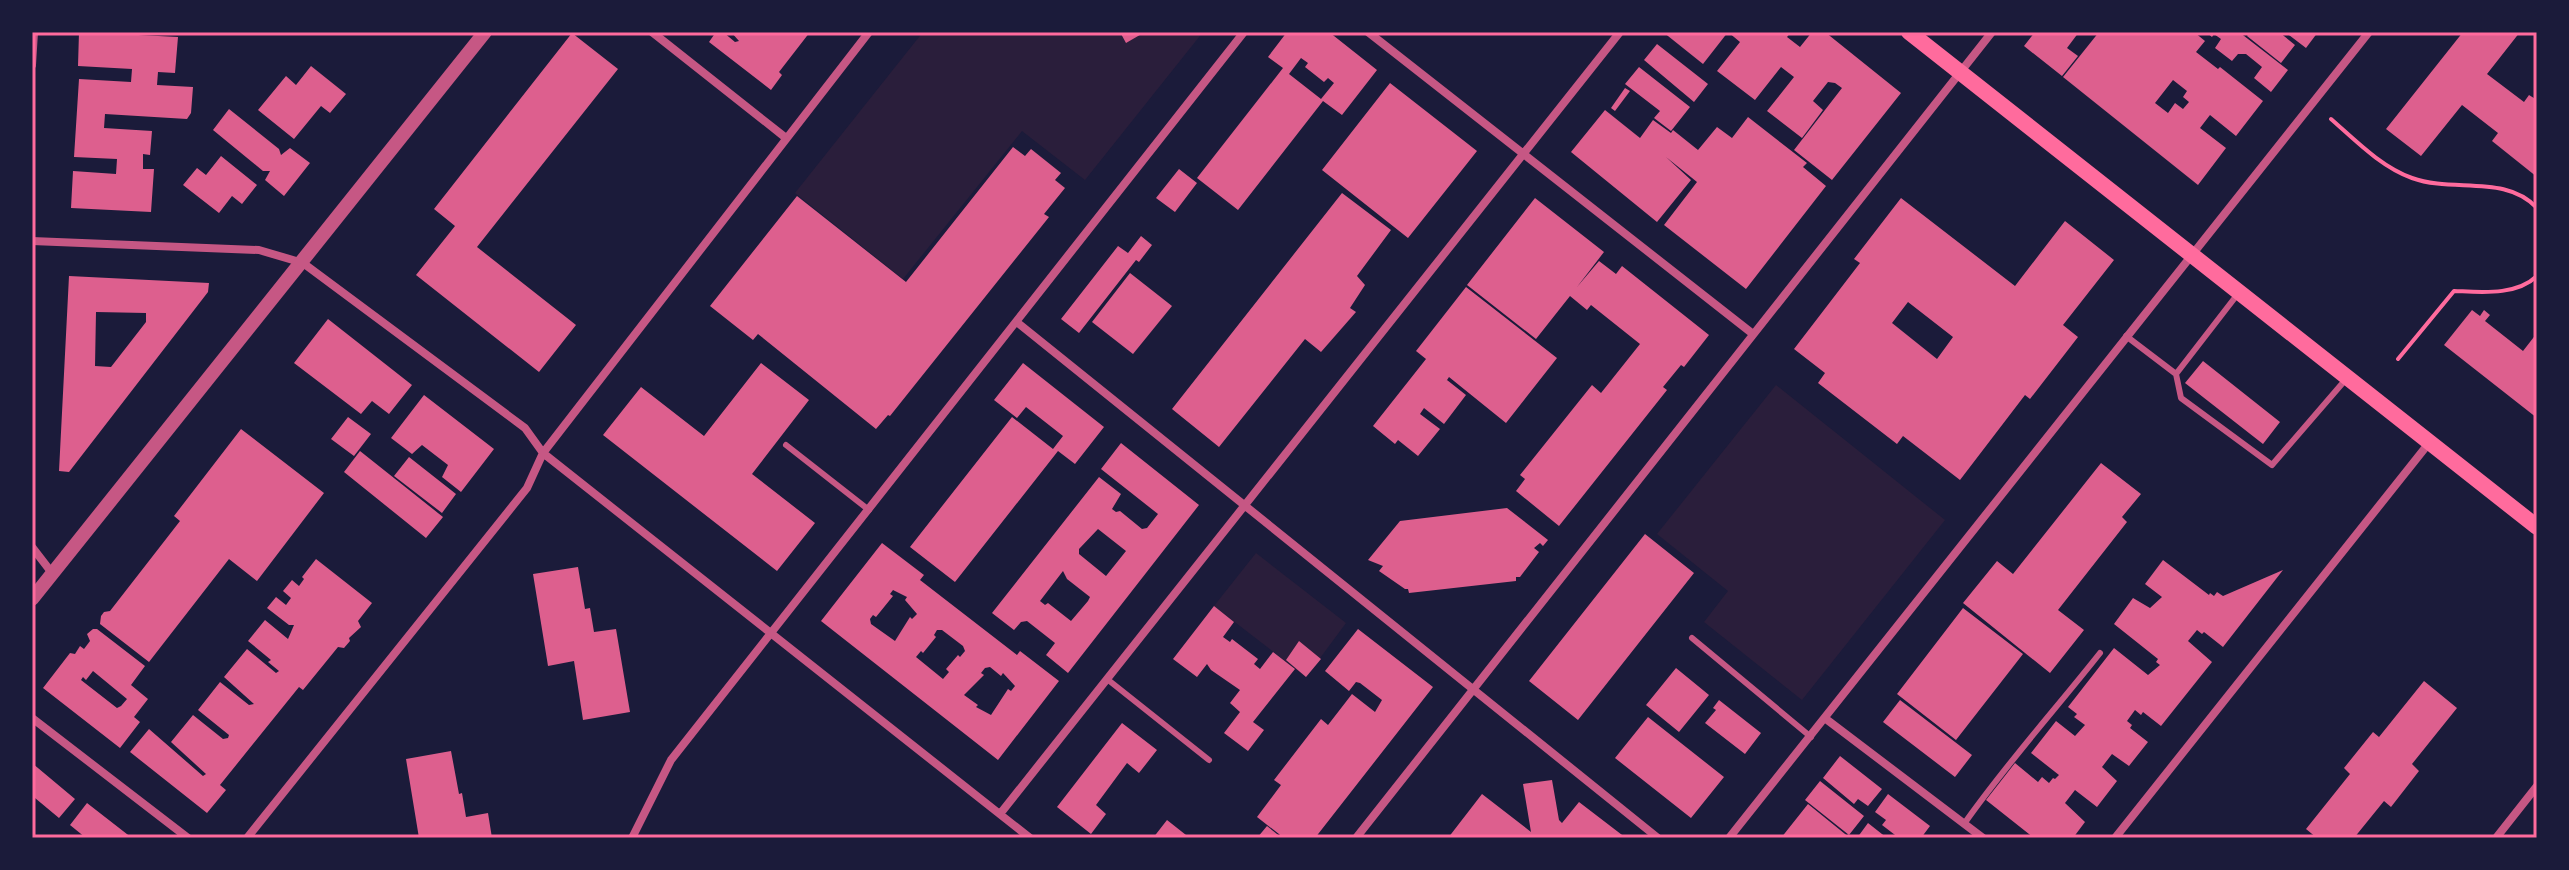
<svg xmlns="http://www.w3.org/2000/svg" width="2569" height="870" font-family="Inter,sans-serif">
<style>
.green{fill:#2a1e3b}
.building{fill:#dd5f8e;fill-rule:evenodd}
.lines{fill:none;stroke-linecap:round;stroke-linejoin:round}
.path{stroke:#ff6b9d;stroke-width:4}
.service{stroke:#c65784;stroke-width:6}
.minor{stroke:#c65784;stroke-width:8}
.tertiary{stroke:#c65784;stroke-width:14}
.secondary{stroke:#ff6b9d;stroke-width:16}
.neatline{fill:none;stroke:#ff6b9d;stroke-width:3}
</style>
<rect width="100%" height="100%" fill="#1b1b3a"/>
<!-- green -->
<path class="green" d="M923 32H1203L1085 180 1022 131 903 279 795 193Z
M1776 385 1945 520 1802 700 1704 622 1728 591 1657 534Z
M1256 553 1346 623 1306 677 1214 606Z"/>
<!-- building -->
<path class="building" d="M79 32 178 37 175 73 158 72 157 85 193 87 191 113 187 119 105 114 104 128 152 131 150 155 143 154V169H154L151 212 71 208 73 171 116 174 117 159 74 157 79 79 131 82 132 69 78 66Z
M716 32H723L735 42 739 41 731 32H810L779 72 782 75 771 90 709 42Z
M1120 32H1145L1126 43Z
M1287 32H1329L1377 70 1342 115 1323 101 1238 210 1197 178 1283 68 1268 57ZM1301 58 1308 63 1305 67 1324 82 1328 78 1334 83 1321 99 1289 74Z
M1663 32H1791L1787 37 1800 47 1812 32H1825L1901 93 1832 180 1794 150 1842 88 1835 83 1828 82 1813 101 1823 110 1802 138 1767 111 1794 77 1781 67 1755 100 1717 71 1740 42 1728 32 1703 64Z
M2035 32H2079L2067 48 2078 56 2062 76 2024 46Z
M2099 32H2194L2205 41 2196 52 2218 69 2220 67 2263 101 2236 136 2210 115 2200 128 2226 148 2198 185 2063 77ZM2173 80 2187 91 2183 97 2189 102 2183 109 2175 103 2168 113 2155 103Z
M2206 32H2239L2288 70 2271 92 2254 78 2262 67 2246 54H2238L2232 61 2215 48 2221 39 2214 34 2212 37Z
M2250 32H2279L2295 45 2281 63 2247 36Z
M2285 32H2318L2306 48Z
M2463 32H2520L2487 74 2524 102 2529 95 2537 100V177L2492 141 2498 133 2462 105 2421 156 2386 129Z
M572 33 618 69 477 247 576 325 539 372 416 275 455 226 434 209Z
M1657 44 1708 84 1694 102 1644 60Z
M311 66 346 94 330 113 321 106 294 139 258 110 286 76 296 85Z
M1639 67 1690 107 1671 131 1654 118 1660 111 1625 84Z
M1390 83 1477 151 1408 238 1322 170Z
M1625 88 1630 91 1615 111 1611 108Z
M229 109 279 149 281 155 290 148 310 163 284 196 265 180 270 171H263L213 130Z
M1605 110 1640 138 1653 120 1671 133 1673 130 1698 150 1717 127 1732 138 1748 117 1807 163 1803 167 1826 186 1746 289 1664 225 1697 182 1666 157 1691 180 1657 222 1571 152Z
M1013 147 1025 156 1031 149 1061 173 1055 180 1065 188 1044 214 1049 217 890 416 888 415 876 429 758 334 753 340 710 306 797 196 906 282Z
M221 156 257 185 242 204 232 196 219 213 183 185 197 168 206 175Z
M1179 169 1197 183 1175 212 1156 198Z
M1342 193 1391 230 1357 276 1365 285 1350 308 1356 312 1321 352 1305 339 1219 447 1172 409Z
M1535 198 1604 252 1577 287 1599 261 1616 274 1622 266 1709 335 1684 367 1681 365 1663 387 1667 390 1559 526 1516 491 1525 479 1520 475 1592 385 1601 393 1640 344 1591 305 1587 310 1570 296 1536 339 1467 285Z
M1901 198 2015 286 2065 221 2114 260 2063 325 2078 337 2030 399 2025 395 1960 480 1903 436 1897 444 1818 383 1825 373 1794 349 1860 263 1854 259ZM1908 302 1953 337 1937 359 1892 323Z
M1141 236 1152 245 1139 262 1136 260 1079 333 1061 319 1118 246 1128 253Z
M1130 273 1172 306 1133 354 1092 322Z
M69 276 209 283 208 292 69 472 59 471ZM96 312 146 313V322L111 367 95 366Z
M1466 287 1557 358 1506 423 1449 377 1445 383 1447 380 1466 395 1444 424 1424 408 1420 414 1440 429 1418 456 1398 440 1395 444 1373 426 1426 359 1416 351Z
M2472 310 2480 316 2484 310 2490 315 2485 321 2523 351 2537 333V418L2444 345Z
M328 319 412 385 389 414 372 401 361 414 294 363Z
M2203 361 2280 422 2263 444 2185 383Z
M761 363 809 400 752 474 815 523 777 571 603 435 641 387 704 436Z
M1023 363 1104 427 1075 464 1058 451 955 582 910 547 1012 417 1053 449 1063 436 1026 407 1017 418 994 400Z
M424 395 494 449 461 492 442 477 448 465 422 445 412 454 391 438Z
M348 417 371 434 354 456 331 439Z
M241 429 324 493 257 581 229 559 149 662 100 624 101 616 104 612 110 611 180 521 174 516Z
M1121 443 1199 505 1068 673 1046 655 1055 643 1027 621 1021 622 1014 630 992 613 1099 477 1121 494 1112 509 1116 512 1120 511 1142 529 1147 528 1158 514 1101 469ZM1098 529 1126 551 1106 576 1079 554V549ZM1063 571 1067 579 1090 597 1088 601 1071 621 1048 603 1045 605 1040 601Z
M360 451 443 517 426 538 344 472Z
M409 457 456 494 442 513 394 476Z
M2101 463 2141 494 2122 517 2127 522 2058 610 2084 630 2050 673 1963 603 1997 561 2013 574Z
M1507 508 1548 540 1543 546 1540 543 1534 548 1539 552 1520 577H1516V581L1409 593 1408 589H1405L1379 571 1383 566 1368 560 1400 521Z
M1645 534 1694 573 1578 720 1529 681Z
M882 543 924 575 920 580 1017 655 1020 651 1059 681 998 760 821 621ZM893 590 907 597 905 600 917 614 912 619 910 617 895 641 871 624 870 619 873 615 876 617 893 596 890 594ZM937 630H942L963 646 965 651 960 657 958 655 946 669 949 672 943 679 916 657 921 651 923 653 936 637 934 635ZM990 667 1001 676 1003 673 1015 686 1011 691 1008 689 991 715 976 707 978 705 964 695 984 675 981 673 985 668Z
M316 559 372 603 358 621 361 627 349 638 350 641 344 648 338 647 303 690 299 687 220 785 226 790 207 813 130 752 149 729 203 776 206 774 171 742 193 715 223 739 228 738 229 735 198 710 220 682 249 705 254 704 224 677 247 649 276 673 279 671 268 662 271 660 248 641 265 620 288 639 294 625H289L267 608 276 597 286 605 291 598 283 591 292 580 299 586 304 579 302 577Z
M2163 560 2209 595 2210 593 2214 596 2217 592 2223 596 2283 570 2223 647 2204 632 2202 634 2197 630 2188 641 2212 662 2161 726 2143 712 2141 715 2135 710 2127 721 2132 725 2130 728 2148 742 2129 766 2112 754 2102 767 2117 781 2097 807 2075 790 2065 803 2085 822 2073 838H2034L1986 800 2015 763 2038 782 2042 777 2049 783 2053 778 2055 779 2059 775 2031 753 2056 721 2075 736 2085 725 2074 717 2077 714 2068 707 2114 648 2148 675 2160 665 2156 662 2158 659 2114 624 2133 598 2150 608 2162 597 2145 584Z
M578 567 585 609 590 608 594 632 616 629 630 712 583 720 574 661 548 666 533 574Z
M1214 606 1234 622 1223 637 1230 642 1232 639 1258 659 1254 664 1260 669 1273 652 1295 669 1253 722 1264 730 1248 751 1224 733 1240 712 1230 703 1240 690 1211 670 1207 664 1197 677 1173 659Z
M1963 608 2023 654 1956 740 1897 694Z
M93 629H97L145 666 131 685 148 699 134 717 140 722 120 748 43 688 70 653 75 654 80 646 84 649 90 641 87 634ZM93 671 127 699 121 706 117 708 81 680 83 677 86 680Z
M1358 629 1433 687 1315 838H1284L1257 817 1281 785 1274 780 1321 719 1328 725 1352 694 1375 712 1382 700 1360 683 1356 682 1349 691 1325 671Z
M1299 641 1321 659 1306 677 1286 660Z
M1676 668 1709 695 1679 732 1646 705Z
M2424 681 2457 708 2412 764 2419 771 2391 807 2384 801 2354 838H2317L2306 829 2350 774 2344 768 2373 732 2379 737Z
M1719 700 1761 733 1745 754 1705 723 1716 710 1713 708Z
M1900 700 1972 755 1955 777 1883 722Z
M1648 717 1724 777 1691 818 1615 758Z
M1122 723 1157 750 1139 773 1127 763 1096 805 1106 814 1091 834 1057 807Z
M451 751 459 794 462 793 466 817 488 813 492 838H419L406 759Z
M1840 756 1882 789 1868 806 1858 799 1854 804 1823 778Z
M32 763 75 799 59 818 35 798 32 792Z
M1552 780 1559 820 1562 823 1579 802 1626 838H1448L1482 794 1531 832 1523 784Z
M1820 781 1864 816 1849 835 1805 800Z
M1888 794 1930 826 1921 838H1899L1882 825 1886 820 1875 812Z
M87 803 132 838H86L70 825Z
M1808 804 1850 838H1781Z
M1167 820 1186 835 1189 838H1153Z
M1868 823 1887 838H1857Z
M1267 826 1282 838H1257Z"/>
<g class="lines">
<!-- path -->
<path class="path" d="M2331 119C2355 140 2381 167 2412 178 2453 193 2506 174 2537 208
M2398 359 2454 291C2481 292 2516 296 2537 276"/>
<!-- service -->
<path class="service" d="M2237 295 2176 374 2181 398 2272 465 2347 378
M2126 336 2176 374
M786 445 869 510
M1692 638 1811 737
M1107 679 1209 760
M1964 824C2006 764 2055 710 2100 653"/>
<!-- minor -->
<path class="minor" d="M652 32 786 138
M1368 32 1753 334
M32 65 34 32
M32 241 259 250 303 263 525 428 543 453 1030 838
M1018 323 1658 838
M32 547 52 573
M32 718 188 838
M1826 719 1983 838
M1000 814 1620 32
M247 838 527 488 543 453 869 32
M632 838 671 760 1244 32
M1356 838 1992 32
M1729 838 2369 32
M2115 838 2429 443
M2496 838 2537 786"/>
<!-- tertiary -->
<path class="tertiary" d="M32 599 485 32"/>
<!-- secondary -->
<path class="secondary" d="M1909 32 2537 527"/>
</g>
<!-- border -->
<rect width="2569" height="870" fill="none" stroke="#1b1b3a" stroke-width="68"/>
<rect x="34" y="34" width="2501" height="802" class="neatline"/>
</svg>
